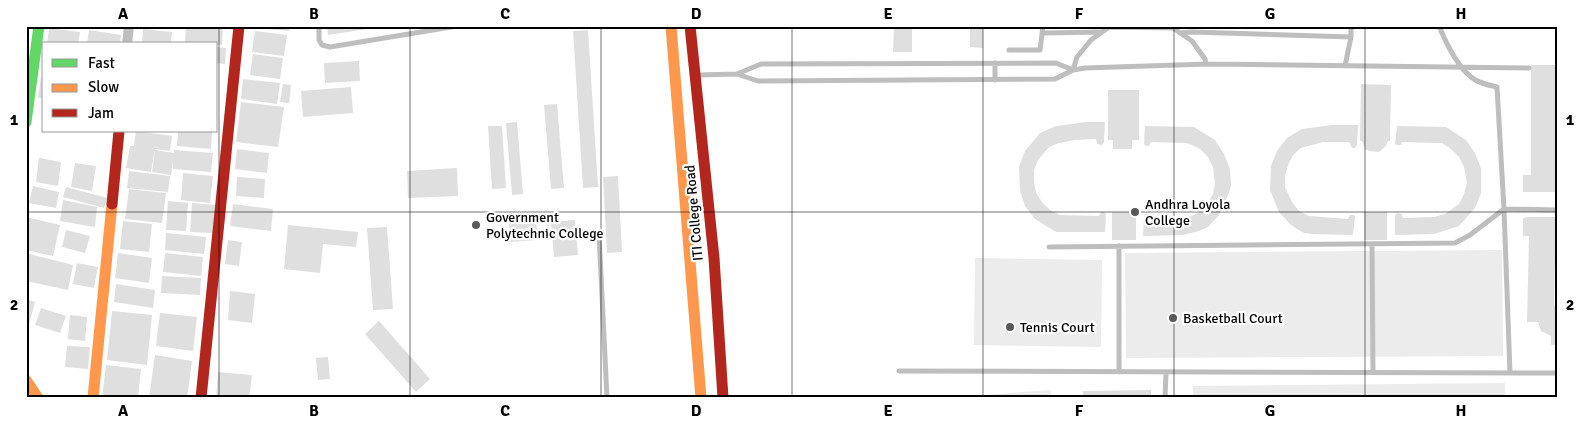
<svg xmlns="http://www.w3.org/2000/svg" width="1584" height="424" font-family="Signika,sans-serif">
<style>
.green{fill:#ececec}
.building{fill:#dfdfdf}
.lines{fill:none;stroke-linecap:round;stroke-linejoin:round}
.lane{stroke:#bebebe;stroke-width:5}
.street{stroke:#bebebe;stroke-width:10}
.fast{stroke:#63d668;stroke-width:11}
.slow{stroke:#ff974d;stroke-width:11}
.jam{stroke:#b3261e;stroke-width:11}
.grid{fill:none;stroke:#000;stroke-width:1;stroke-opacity:0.55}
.poi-dot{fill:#595959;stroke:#fff;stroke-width:2}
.labels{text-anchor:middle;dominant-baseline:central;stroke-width:4.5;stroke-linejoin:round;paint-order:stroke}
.poi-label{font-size:14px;fill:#000;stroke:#fff;text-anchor:start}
.street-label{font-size:14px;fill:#000;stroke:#fff}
.neatline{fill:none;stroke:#000;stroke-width:2}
.grid-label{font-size:16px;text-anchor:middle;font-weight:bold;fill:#000}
</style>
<rect width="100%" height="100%" fill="#fff"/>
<!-- green -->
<path class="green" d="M1502 250 1503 356 1126 358 1125 253Z
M975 258 1102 260 1101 347 974 345Z
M1505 383V398H1193V386Z
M1051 390V398H943Z"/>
<!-- building -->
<path class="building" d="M186 26H223L222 45 185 43Z
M257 26H289V31L257 28Z
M327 26H381V27L328 35Z
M894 26H912V52H893Z
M970 26H983V48L970 47Z
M49 28 80 32 78 44H47Z
M143 29 172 32 171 44H142Z
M89 30 121 35 120 44H87Z
M588 30 598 187 583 188 573 31Z
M255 31 287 35 284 56 252 52Z
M216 47 226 48 225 64 216 63Z
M253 54 283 58 280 79 250 75Z
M359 61 360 81 325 83 324 63Z
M1531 65H1556V73H1558V82H1556V192H1523V175H1531Z
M41 77 44 78V98H38Z
M243 79 280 83 277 104 241 99Z
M283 84 291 85 289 103 280 102Z
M1361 84 1391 85 1390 141H1388L1386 146 1379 152 1369 151 1365 149 1362 141H1360Z
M351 87 353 113 303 117 301 91Z
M1108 90H1139V140H1132V149H1113V140H1108Z
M241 102 284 107 278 147 236 142Z
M557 104 564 188 551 189 544 105Z
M517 122 523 194 512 195 506 123Z
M1086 122H1105L1104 142 1102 145 1097 144 1096 139 1075 140 1059 143 1049 147 1038 160 1034 170V182L1036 193 1042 202 1050 210 1060 215 1099 216 1101 212H1104L1106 214 1105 232H1056L1035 219 1025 206 1020 191 1019 167 1025 151 1040 133 1056 126Z
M1332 125H1358L1357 145 1355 148H1352L1349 142H1323L1301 148 1293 155 1288 165 1285 176V187L1292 202 1299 211 1309 216 1348 219 1350 215H1354L1355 217 1353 235 1312 234 1304 233 1297 229 1290 224 1279 212 1270 190 1271 166 1277 151 1287 138 1302 129Z
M488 126H502L506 188 492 189Z
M1145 126 1194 127 1215 140 1224 154 1230 169 1231 185 1229 193 1219 215 1208 227 1199 231 1183 235 1143 236 1144 216 1146 213 1151 215 1152 219 1178 218 1194 215 1200 212 1207 204 1213 194 1215 184 1213 167 1208 157 1200 149 1190 144 1185 143 1151 142 1149 146H1146L1144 144Z
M1397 126 1446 127 1466 140 1475 153 1481 168V193L1475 208 1459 226 1434 234 1395 235V216L1397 213 1402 214 1403 218 1434 217 1445 214 1459 204 1464 194 1467 183 1464 167 1459 157 1451 149 1442 143H1436L1402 142 1401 145H1397L1395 144Z
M136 131 172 136 170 151 155 149 151 172 126 168 130 146H134Z
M178 131H212L211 149 177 146Z
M237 149 269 153 267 173 235 169Z
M155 150 174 153V150L213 153 211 172 173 169V160L171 175 152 172Z
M39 158 61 162 58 186 36 182Z
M75 163 96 166 92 191 71 187Z
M457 168 458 196 408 198 407 171Z
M129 171 170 176 168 192 127 188Z
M183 173 213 176 210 203 181 200Z
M618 176 622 252 607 253 603 177Z
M237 177 265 179 264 198 236 196Z
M33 186 59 192 56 208 29 203Z
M66 187 107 198 104 208 63 197Z
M129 189 166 193 162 223 125 219Z
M63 200 97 207 95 227 60 221Z
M168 201 188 203 186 231 166 230Z
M192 203 215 205 214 233 190 232Z
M233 204 273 209 271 231 230 226Z
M1112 212H1136V240H1112Z
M1364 212H1387V240H1364Z
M26 217 60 225 53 256 26 250Z
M1529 217H1556V243H1558V259H1555L1554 305 1558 306V345H1551V336L1541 331 1538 322H1527L1529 236H1523V218Z
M575 220 578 255 554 257 551 222Z
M123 221 152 224 149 252 120 249Z
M536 221 538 240 510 242 509 223Z
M288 225 358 232 356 247 323 244 320 273 284 269Z
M387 227 393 309 373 310 367 228Z
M66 230 90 236 85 253 62 247Z
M166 233 206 237 204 254 165 250Z
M228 240 242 242 239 266 225 264Z
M26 253 73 265 68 290 26 281Z
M118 253 152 258 149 283 115 278Z
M165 253 203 257 201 276 163 272Z
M77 263 98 267 94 288 73 284Z
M162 276 201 278 200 295 161 293Z
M116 284 155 290 153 308 114 302Z
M230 291 255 294 252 323 228 320Z
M26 299 35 302 29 324 26 323Z
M41 308 66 316 60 333 35 325Z
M112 311 152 315 147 365 107 360Z
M160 313 197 317 193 351 156 346Z
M70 315 87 317 85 341 68 339Z
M379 321 430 379 416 392 365 334Z
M67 346 90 347 88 369 65 367Z
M155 355 192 361 187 398H149Z
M328 357 330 379 318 380 316 358Z
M106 365 141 369 138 398H102Z
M218 372 252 375 249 398H216Z
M1151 390V398H1083V391Z"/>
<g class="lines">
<!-- lane -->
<path class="lane" d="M319 26V40L322 45 330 47 457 26
M1439 26C1446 43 1456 65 1471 77 1478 83 1488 85 1497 87L1504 209 1510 373
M1043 33 1101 32
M1180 33 1192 32 1351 37
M1009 50H1040L1043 26
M995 63V80
M1345 66 1351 37V26
M1073 70 1077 57 1091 40 1109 27 1173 28 1192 41 1205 59 1206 64
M737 74 758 81 1055 79 1073 70 1085 68 1208 64 1529 68
M697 75 737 74 761 64 1056 63 1073 70
M599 234 607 398
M1372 244 1373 372
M1049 247 1455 243 1470 235 1504 209 1558 210
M899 371 1558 373
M1119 372V246
M1165 398 1166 372"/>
<!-- street -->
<path class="street" d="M127 44 129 26"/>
<!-- fast -->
<path class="fast" d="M26 122 39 26"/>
<!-- slow -->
<path class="slow" d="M671 26 701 398
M26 380 38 398
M93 398 112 204"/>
<!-- jam -->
<path class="jam" d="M690 26 714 258 723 398
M112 204 119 131
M201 398 239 26"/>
</g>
<!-- grid -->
<path class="grid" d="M219 26V398M410 26V398M601 26V398M792 26V398M983 26V398M1174 26V398M1365 26V398M26 212H1558"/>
<!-- markers -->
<g class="poi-dot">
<circle cx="1135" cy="212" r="5"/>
<circle cx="476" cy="225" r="5"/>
<circle cx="1173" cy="318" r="5"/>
<circle cx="1010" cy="327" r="5"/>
</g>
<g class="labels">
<!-- poi labels -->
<g class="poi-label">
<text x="1145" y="204">Andhra Loyola<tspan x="1145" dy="16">College</tspan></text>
<text x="486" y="217">Government<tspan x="486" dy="16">Polytechnic College</tspan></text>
<text x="1183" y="318">Basketball Court</text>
<text x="1020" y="327">Tennis Court</text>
</g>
<!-- street labels -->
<g class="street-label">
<text transform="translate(694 213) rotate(-95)">ITI College Road</text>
</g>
</g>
<!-- border -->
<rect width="1584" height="424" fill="none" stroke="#ffffff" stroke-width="55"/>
<!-- legend -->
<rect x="42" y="42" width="175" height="90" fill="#ffffff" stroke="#999999"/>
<rect x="52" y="59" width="25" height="8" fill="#63d668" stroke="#999999"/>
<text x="88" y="68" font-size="15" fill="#000000">Fast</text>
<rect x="52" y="84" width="25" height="8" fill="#ff974d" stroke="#999999"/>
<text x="88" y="92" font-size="15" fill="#000000">Slow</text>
<rect x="52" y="109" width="25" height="8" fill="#b3261e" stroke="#999999"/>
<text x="88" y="118" font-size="15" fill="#000000">Jam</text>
<rect x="28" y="28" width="1528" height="368" class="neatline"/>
<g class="grid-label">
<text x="123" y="19">A</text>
<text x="314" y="19">B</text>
<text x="505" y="19">C</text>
<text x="696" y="19">D</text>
<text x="888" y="19">E</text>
<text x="1079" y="19">F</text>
<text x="1270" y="19">G</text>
<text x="1461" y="19">H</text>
<text x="14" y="125">1</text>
<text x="1570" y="125">1</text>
<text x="14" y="310">2</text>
<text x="1570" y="310">2</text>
<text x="123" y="416">A</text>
<text x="314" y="416">B</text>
<text x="505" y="416">C</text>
<text x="696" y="416">D</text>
<text x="888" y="416">E</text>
<text x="1079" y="416">F</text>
<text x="1270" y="416">G</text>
<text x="1461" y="416">H</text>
</g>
</svg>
